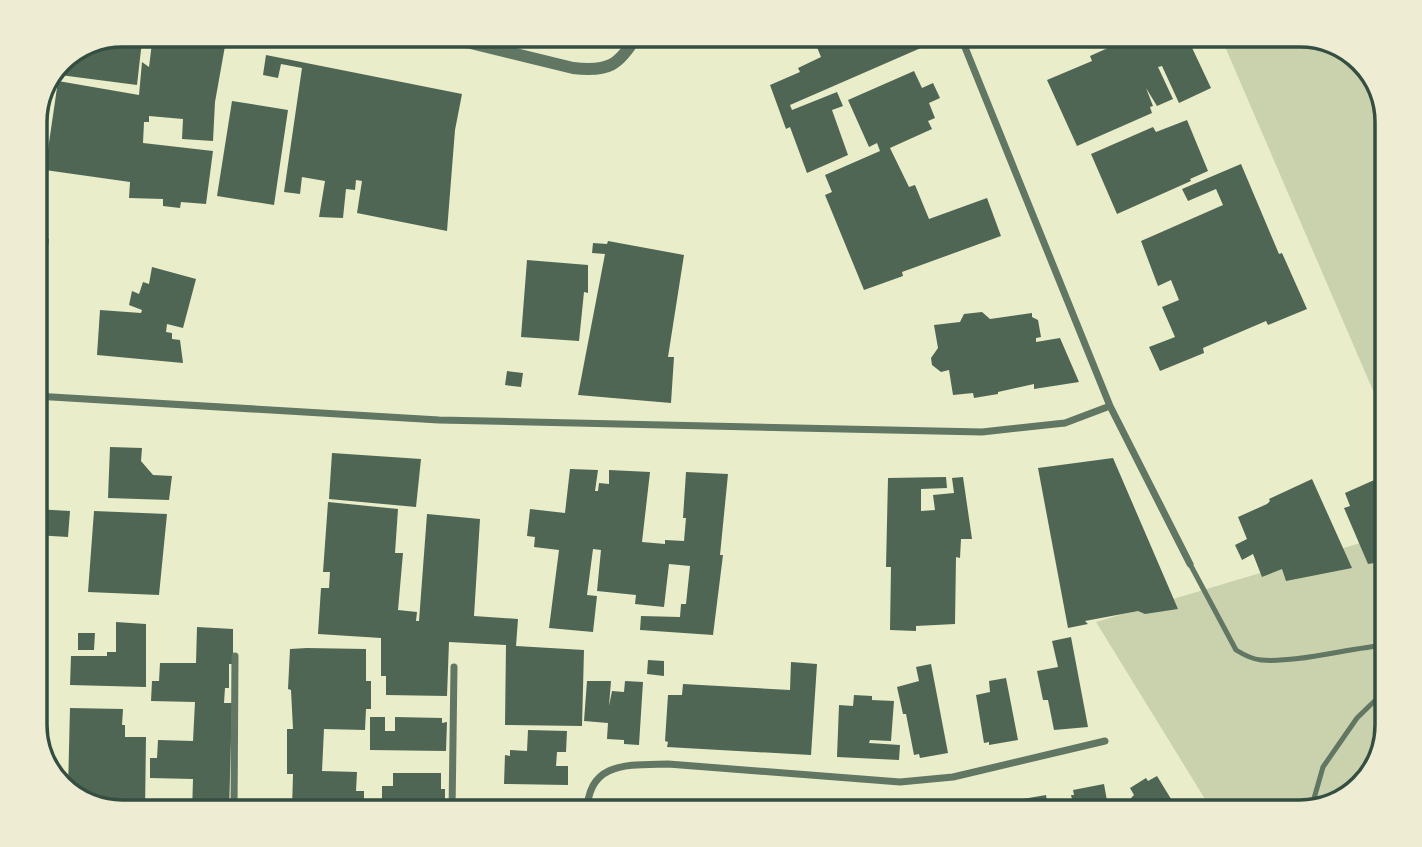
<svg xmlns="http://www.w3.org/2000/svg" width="1422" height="847" font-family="'DM Sans',sans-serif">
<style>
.green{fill:#cad2ad}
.building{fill:#4f6655}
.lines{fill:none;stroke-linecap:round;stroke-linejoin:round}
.service{stroke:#617663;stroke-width:5}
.minor{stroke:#617663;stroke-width:7}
.tertiary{stroke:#617663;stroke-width:12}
.rim{fill:none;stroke:#344e41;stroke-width:3.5}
</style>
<rect width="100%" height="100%" fill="#e9edc9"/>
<!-- green -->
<path class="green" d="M1220 35H1299L1344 47 1375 78 1387 117V423Z
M1387 535V725L1375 769 1343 800 1300 812H1213L1096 622Z"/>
<!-- building -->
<path class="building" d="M153 35H176L225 46 215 102 213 141 182 139 183 119 149 116V122H144L143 143 213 151 206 204 181 202 180 208 163 206V199L129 198 130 182 45 170 58 81 139 95 142 62 149 67Z
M812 35H926L930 44 790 105 792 110 837 92 843 106 832 110 848 155 807 173 790 127 786 129 770 85 800 72 798 68 821 57Z
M1137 35H1186L1211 88 1179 103 1162 66 1158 67 1173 99 1157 106 1146 88 1153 106 1150 107 1152 113 1077 146 1047 80 1092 61 1090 56Z
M115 38 142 41 137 85 60 75 61 60Z
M266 55 462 94 455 130 447 231 357 213 362 181 356 180 355 190 346 189 343 218 319 217 325 181 302 177 300 194 284 192 302 68 281 64 278 78 263 75Z
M914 71 922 88 933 83 940 98 929 103 935 118 928 121 932 129 890 148 909 187 915 185 929 219 987 198 1001 236 902 272 903 276 864 290 825 195 832 192 825 175 880 151 877 143 869 147 848 100Z
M232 101 288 110 274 205 217 196Z
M1187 120 1208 171 1190 179 1191 181 1117 214 1091 154 1153 127 1156 132Z
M1241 164 1279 254 1282 253 1307 309 1268 325 1266 321 1203 348 1204 353 1160 371 1149 347 1175 337 1162 307 1179 300 1171 280 1158 286 1141 241 1223 205 1216 189 1188 201 1182 189Z
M35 237 49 239 42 286 35 285Z
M608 241 684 255 668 357H674L671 403 578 395 605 254 592 253 593 243 607 244Z
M527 260 588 265V293L584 292 579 341 521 337Z
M152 267 196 279 183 328 167 324 166 332 172 333V339L180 340 183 363 97 355 100 310 141 313 142 310 129 305 132 291 139 294 143 282 149 284Z
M982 312 990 319 1032 313V317L1038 320 1041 337 1036 338V342L1060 338 1079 382 1034 389V384L998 392V394L974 398 973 393 953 395 949 370 941 372 932 365 931 358 938 348 934 325 960 322 964 314Z
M507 371 523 373 521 387 505 385Z
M110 447 142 448 141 461 153 475 172 476 169 500 108 498Z
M332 453 421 459 416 507 329 499Z
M1113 458 1178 609 1145 614 1138 611 1085 621 1088 624 1068 628 1038 468Z
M570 469 598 470 595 491H598L599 483 609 484V470L650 472 642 542 665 544V540L684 541 686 518H683L686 472 728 474 720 555H723L713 635 640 630 641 616 680 617 681 604H686L690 566 669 564 664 607 635 604 636 595 597 591 601 550 593 549 587 595 597 596 593 632 549 628 559 550 534 547 535 537 527 536 530 509 565 513Z
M946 477 947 488 921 489V511L935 510 933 495 954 493 952 478 963 477 972 539H961L960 558 956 557 955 624 916 626V631L890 630 891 567H886L888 478Z
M1381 477 1387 488V561L1368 564 1344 508 1350 506 1345 493Z
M1312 479 1352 568 1286 581 1282 569 1262 577 1253 554 1242 560 1235 545 1247 539 1238 517 1267 504 1270 501 1269 499Z
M328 502 398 509 395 553H403L398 610 417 612 416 621H419L427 514 480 519 474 616 518 619 516 646 584 650 582 726 505 725 506 645 449 642 447 696 386 695V676H381V638L318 634 321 588H329L330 572H323Z
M35 509 70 511 68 537 35 535Z
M94 511 167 514 159 595 88 592Z
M116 622 146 624V687L70 685 71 656H107V652H116Z
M197 627 233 629V664H229V688H225L224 703H232L229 812H192L193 779 150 778V758H157L158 740 193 741 195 702 151 701 152 681H159L160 663H196Z
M78 633H95L94 650H78Z
M1071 637 1088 727 1054 730 1048 700H1043L1037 671 1058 667 1052 641Z
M307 648 366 649V681H371V709H366L365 730 324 729 322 771 357 772 356 791H364V810L285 812 286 809H292L293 774H287V729H293L291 690 288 689 290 649Z
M648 660 664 661V676L647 674Z
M791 662 817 664 811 755 667 747 668 742 665 741 668 695H682L683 684 790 690Z
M931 664 948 753 920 758 919 754 914 755 906 714H903L897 687 919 681 916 667Z
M1006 678 1018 740 989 745V742L984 743 976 695 990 692 989 681Z
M587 681H611L609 706 612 691 624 692 625 681 643 682 639 745 624 744V740L607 739 608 723 584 721Z
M854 695 872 696V700L894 701 891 741 870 740 869 743 900 745 899 760 837 757 839 705 853 706Z
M70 708 123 709 122 725H125V737H146L145 812H122L78 800 68 790Z
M370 717H385V731H395V717L442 718V723L447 722 446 751 370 750Z
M528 730 567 731 566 752H557L556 766H568V785L504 784 505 755 510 756V750L527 751Z
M393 773H441V789H445V805L382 804V786H393Z
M1157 776 1179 812H1141L1134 803 1131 798 1134 795 1130 788 1146 778 1148 781Z
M1104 784 1109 812H1075L1071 795H1074L1073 790Z
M1046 795 1049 812H1016L1015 807 1018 806 1017 800Z
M1011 801 1014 812H963V811Z
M669 807 697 808V812H669Z"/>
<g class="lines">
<!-- service -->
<path class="service" d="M1190 564 1236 650C1244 655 1251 659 1261 660 1298 663 1348 648 1387 645
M1311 809 1323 767 1357 718 1387 689"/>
<!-- minor -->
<path class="minor" d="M960 35 1110 406 1190 564
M35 396 439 420 982 432 1065 423 1110 406
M234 812 235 656
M452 812 454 667
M587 812C588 761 628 765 668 764L900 782 953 777 1105 741"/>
<!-- tertiary -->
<path class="tertiary" d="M438 35 573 68C608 72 619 66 637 35"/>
</g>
<!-- crop -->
<path d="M0 0H1422V847H0ZM122 47H1300A75 75 0 0 1 1375 122V725A75 75 0 0 1 1300 800H122A75 75 0 0 1 47 725V122A75 75 0 0 1 122 47Z" fill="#eeecd3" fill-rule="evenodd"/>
<path class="rim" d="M122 47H1300A75 75 0 0 1 1375 122V725A75 75 0 0 1 1300 800H122A75 75 0 0 1 47 725V122A75 75 0 0 1 122 47Z"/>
</svg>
